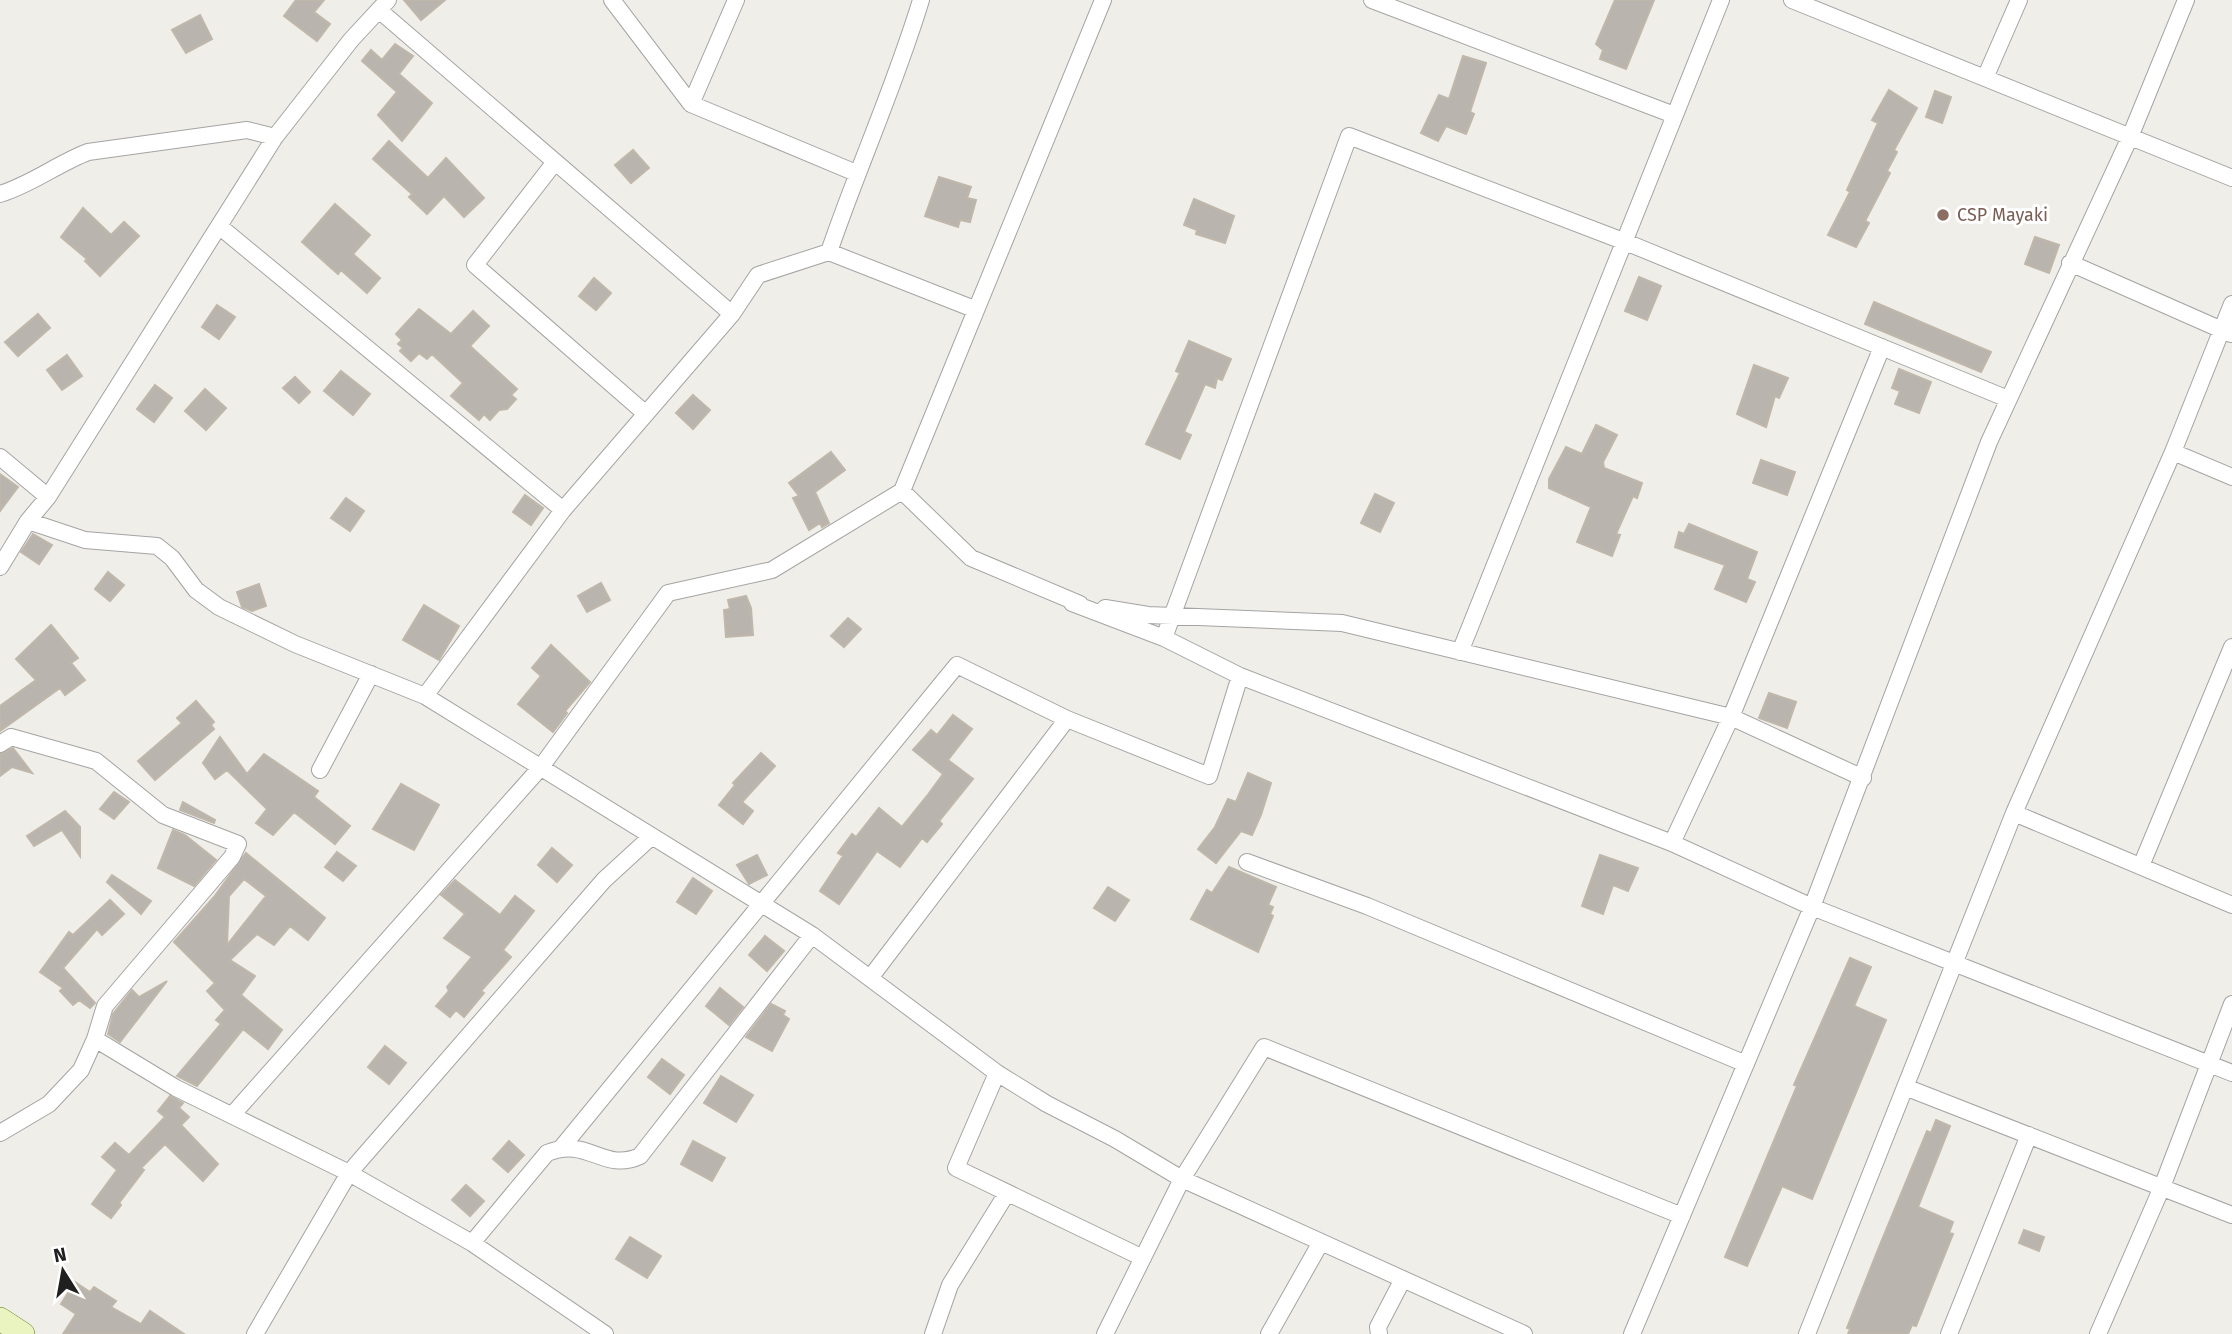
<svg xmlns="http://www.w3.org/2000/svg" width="2232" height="1334" font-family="'Fira Sans',sans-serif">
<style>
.building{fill:#b9b4ad;stroke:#c0b7ab;stroke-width:2;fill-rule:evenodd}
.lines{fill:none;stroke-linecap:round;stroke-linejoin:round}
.minor-casing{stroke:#a4a4a4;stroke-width:18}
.secondary-casing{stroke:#576f10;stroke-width:24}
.minor{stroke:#fff;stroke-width:16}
.secondary{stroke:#eaf4c1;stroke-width:23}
.education-dot{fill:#8d6e63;stroke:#fff;stroke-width:2.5}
.labels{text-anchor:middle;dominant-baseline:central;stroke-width:6;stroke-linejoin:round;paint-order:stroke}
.education-label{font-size:18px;fill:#785e54;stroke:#fff;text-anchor:start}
</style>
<rect width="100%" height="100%" fill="#f0eee8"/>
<!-- building -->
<path class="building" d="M296 0H324L314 12 330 24 317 41 284 16Z
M404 0H445L421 20Z
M1615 0H1654L1626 69 1600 59 1603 50 1596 44Z
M200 15 212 39 186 53 172 30Z
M395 44 413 56 399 74 432 103 402 141 378 115 397 92 362 61 371 50 382 60Z
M1463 56 1486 63 1470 112 1474 114 1466 134 1446 126 1438 141 1421 133 1439 95 1449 99Z
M1889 90 1917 108 1894 150 1897 152 1887 171 1890 173 1865 221 1869 223 1856 247 1828 235 1850 192 1847 190 1878 123 1872 120Z
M1935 91 1951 97 1942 123 1926 117Z
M389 141 428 178 446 158 484 198 464 217 444 196 427 214 409 197 412 194 373 159Z
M633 150 649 168 631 183 615 165Z
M939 177 971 187 967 198 976 200 970 222 960 220 958 227 925 216Z
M1194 199 1234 216 1225 243 1196 234 1197 230 1184 225Z
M335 204 370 235 353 254 380 278 367 293 341 270 338 274 302 242Z
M83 208 111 235 124 222 139 236 100 276 85 261 87 259 61 237Z
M2035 237 2059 245 2049 273 2025 264Z
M1639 277 1661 286 1647 320 1625 311Z
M594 278 611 293 596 310 579 296Z
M1874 302 1991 352 1981 372 1865 324Z
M217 305 235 317 219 339 202 327Z
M419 309 451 334 473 311 489 326 470 346 517 389 511 395 516 399 507 409 499 410 490 420 484 414 479 420 451 396 463 383 432 354 427 359 419 353 411 361 400 351 403 348 398 344 402 340 396 334Z
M38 314 50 328 18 356 5 342Z
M1189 341 1231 359 1222 380 1217 378 1215 388 1205 384 1184 432 1191 435 1180 459 1146 444 1180 373 1176 371Z
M67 355 82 376 62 390 47 370Z
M1754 365 1788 378 1779 398 1775 396 1766 427 1737 414Z
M1899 369 1931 382 1919 413 1895 404 1900 391 1892 388Z
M341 371 370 394 353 415 324 391Z
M295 377 310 392 299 403 283 388Z
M155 385 172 398 154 422 137 409Z
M205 389 226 408 206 430 185 411Z
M693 395 710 410 693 429 676 413Z
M1596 425 1617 435 1603 462 1604 468 1642 483 1637 498 1633 496 1616 534 1620 535 1612 556 1577 542 1591 507 1549 488V479L1566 447 1582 454Z
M831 452 845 470 815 492 829 523 822 527 820 523 809 530 793 498 799 496 789 483Z
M1761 460 1795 472 1787 495 1753 483Z
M0 474 18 487 0 511Z
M1375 494 1394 503 1380 532 1361 523Z
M525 495 543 508 531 525 513 512Z
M346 498 364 511 350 531 331 518Z
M1689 524 1757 552 1747 579 1755 582 1746 602 1715 589 1725 565 1675 547 1679 532 1684 534Z
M33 534 52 545 39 564 21 552Z
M108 572 124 585 110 601 95 589Z
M601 583 610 600 587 612 578 596Z
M259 584 266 606 252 611 242 607 237 592Z
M746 596 751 608 753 635 726 637 724 610 730 609 728 600Z
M424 605 459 626 439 660 403 640Z
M848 618 861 629 844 647 831 636Z
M51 625 78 658 71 663 85 680 65 695 60 688 0 731V706L36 680 16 659Z
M551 645 590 682 565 711 567 713 553 732 518 704 541 676 532 668Z
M1769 693 1796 702 1787 728 1759 718Z
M196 701 214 722 211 725 214 729 155 780 138 761 182 723 177 718Z
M953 715 972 729 948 760 973 779 939 821 942 824 927 842 922 838 900 867 877 851 839 904 820 891 843 856 838 853 852 834 856 837 879 808 902 827 927 796 943 774 913 750 931 730 937 735Z
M220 737 247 774 264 754 318 791 314 797 350 826 335 844 294 812 273 835 256 823 267 809 227 770 215 779 203 763Z
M13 748 32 773 12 767 0 776V754Z
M761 753 775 766 742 802 753 811 743 824 719 805 735 785 733 783Z
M1248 773 1271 783 1261 815 1252 835 1241 831 1216 863 1198 849 1215 827 1228 799 1236 802Z
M401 784 439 805 414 850 373 829Z
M114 792 129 802 114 819 100 809Z
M183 802 215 820 214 823 180 810Z
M65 811 80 827V856L62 830 34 846 27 836Z
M173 830 185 835 216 860 194 886 158 868Z
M552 848 572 865 557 882 538 865Z
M337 852 356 866 343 881 325 867Z
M246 853 325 918 308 940 290 926 274 945 257 934 230 960 255 976 241 995 282 1030 268 1049 243 1029 197 1086 177 1076 221 1024 216 1020 225 1010 207 991 215 983 174 942 214 897ZM244 879 266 896 227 945 229 896Z
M757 855 767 875 749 884 737 865Z
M1600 855 1638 868 1628 891 1613 885 1603 914 1582 906Z
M1229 867 1276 887 1268 905 1273 907 1270 914 1273 916 1258 952 1191 919 1207 890 1212 893Z
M112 875 151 901 141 914 107 882Z
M693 878 712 891 696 914 677 902Z
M455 880 500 915 515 896 534 911 503 950 511 957 481 991 484 993 464 1017 456 1010 450 1017 436 1006 449 991 447 987 472 957 444 938 465 914 441 895Z
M1108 887 1129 900 1115 921 1094 908Z
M110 900 124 914 102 935 97 929 63 968 95 1003 90 1008 79 1000 73 1005 60 991 63 988 40 972 69 932 73 935Z
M765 936 784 951 767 971 749 955Z
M1850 958 1871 967 1854 1006 1886 1020 1812 1199 1782 1186 1747 1266 1725 1257 1797 1086 1794 1085Z
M167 981 120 1042 108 1034 113 1014 132 990 139 997Z
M720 988 743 1007 729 1025 706 1006Z
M771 1004 785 1011 783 1015 789 1019 772 1051 746 1037Z
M385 1046 406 1063 389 1084 368 1067Z
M662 1059 684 1075 670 1094 648 1077Z
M721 1076 753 1095 736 1122 704 1103Z
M170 1096 183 1103 179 1108 189 1117 181 1125 218 1164 203 1181 165 1144 141 1168 144 1170 119 1203 121 1205 111 1218 92 1204 117 1170 102 1157 115 1143 129 1155 165 1117 158 1111Z
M1936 1120 1950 1126 1918 1207 1953 1222 1949 1233 1953 1234 1916 1326 1912 1325 1908 1334H1848L1850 1329 1847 1328 1879 1247 1927 1131 1931 1133Z
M509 1141 524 1155 508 1172 493 1159Z
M693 1141 725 1158 712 1181 681 1164Z
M466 1185 484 1201 470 1216 452 1200Z
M2024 1230 2044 1237 2039 1251 2019 1243Z
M630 1237 661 1256 647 1278 616 1259Z
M75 1282 90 1292 94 1287 116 1301 111 1307 141 1324 150 1311 184 1334H63L76 1314 61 1304Z"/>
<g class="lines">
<!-- minor casing -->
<g class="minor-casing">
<path id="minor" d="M612 0 691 104
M736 0 691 104 856 173
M1372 0 1674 115
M1792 0 2232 178
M380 11 732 314
M1985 78 2019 0
M555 162 475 265 646 414
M0 194C32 184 57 164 88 152L247 130 275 137
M219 226 563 510
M829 252C858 167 895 86 921 0
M2070 263 2231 334
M2173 452 2232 477
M0 457 48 497
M902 491 971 558 1080 604
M28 521 85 540 157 546 172 558 196 590 219 607 295 644 425 696 812 935 997 1073 1047 1104 1115 1139 1182 1179 1524 1334
M0 567 28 521 48 497 275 137 351 40 388 0
M1072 603 1164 638 1240 676 1672 843 1812 907 2232 1073
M1105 608 1148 615 1342 623 1731 717 1863 778
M1164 638 1349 136 1623 241 2008 399
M1460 652 1721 0
M425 696 563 510 732 314 758 275 829 252 974 309
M0 744 11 737 96 761 163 815 238 844 232 857 105 1006 95 1039 81 1070 49 1104 0 1133
M320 770 371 674
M2014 813 2232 905
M1672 843 1731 717 1882 347
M1247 862 1367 906 1746 1064
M2141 866 2232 647
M870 978 1067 719
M95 1039 176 1088 349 1173 472 1243 605 1334
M997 1073 956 1168 1143 1258
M1905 1087 2232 1215
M233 1114 541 767 668 593 772 570 902 491 1103 0
M562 1147 957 665 1067 719 1209 776 1240 676
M472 1243 547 1153C588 1136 603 1173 640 1156L812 935
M255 1334 349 1173 604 880 652 836
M933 1334 950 1285 1007 1193
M1105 1334 1182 1179 1264 1047 1682 1216
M1269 1334 1321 1242
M1379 1334 1378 1327 1403 1279
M1632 1334 1812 907 1989 442 2130 137 2186 0
M1807 1334 2014 813 2173 452 2232 304
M1949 1334 2029 1135
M2098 1334 2162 1187 2232 1004"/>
</g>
<!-- secondary casing -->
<g class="secondary-casing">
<path id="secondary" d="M0 1319 23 1334"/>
</g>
<!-- minor -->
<use href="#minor" class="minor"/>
<!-- secondary -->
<use href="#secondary" class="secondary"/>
</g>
<!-- markers -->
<circle class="education-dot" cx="1943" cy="215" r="7"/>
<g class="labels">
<!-- education labels -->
<g class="education-label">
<text x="1957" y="215">CSP Mayaki</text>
</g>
</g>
<!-- north arrow -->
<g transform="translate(63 1271) rotate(349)" stroke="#ffffff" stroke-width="5" paint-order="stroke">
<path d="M0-5L12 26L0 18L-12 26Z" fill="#202020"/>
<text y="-10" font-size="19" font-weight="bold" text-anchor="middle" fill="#202020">N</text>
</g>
</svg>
